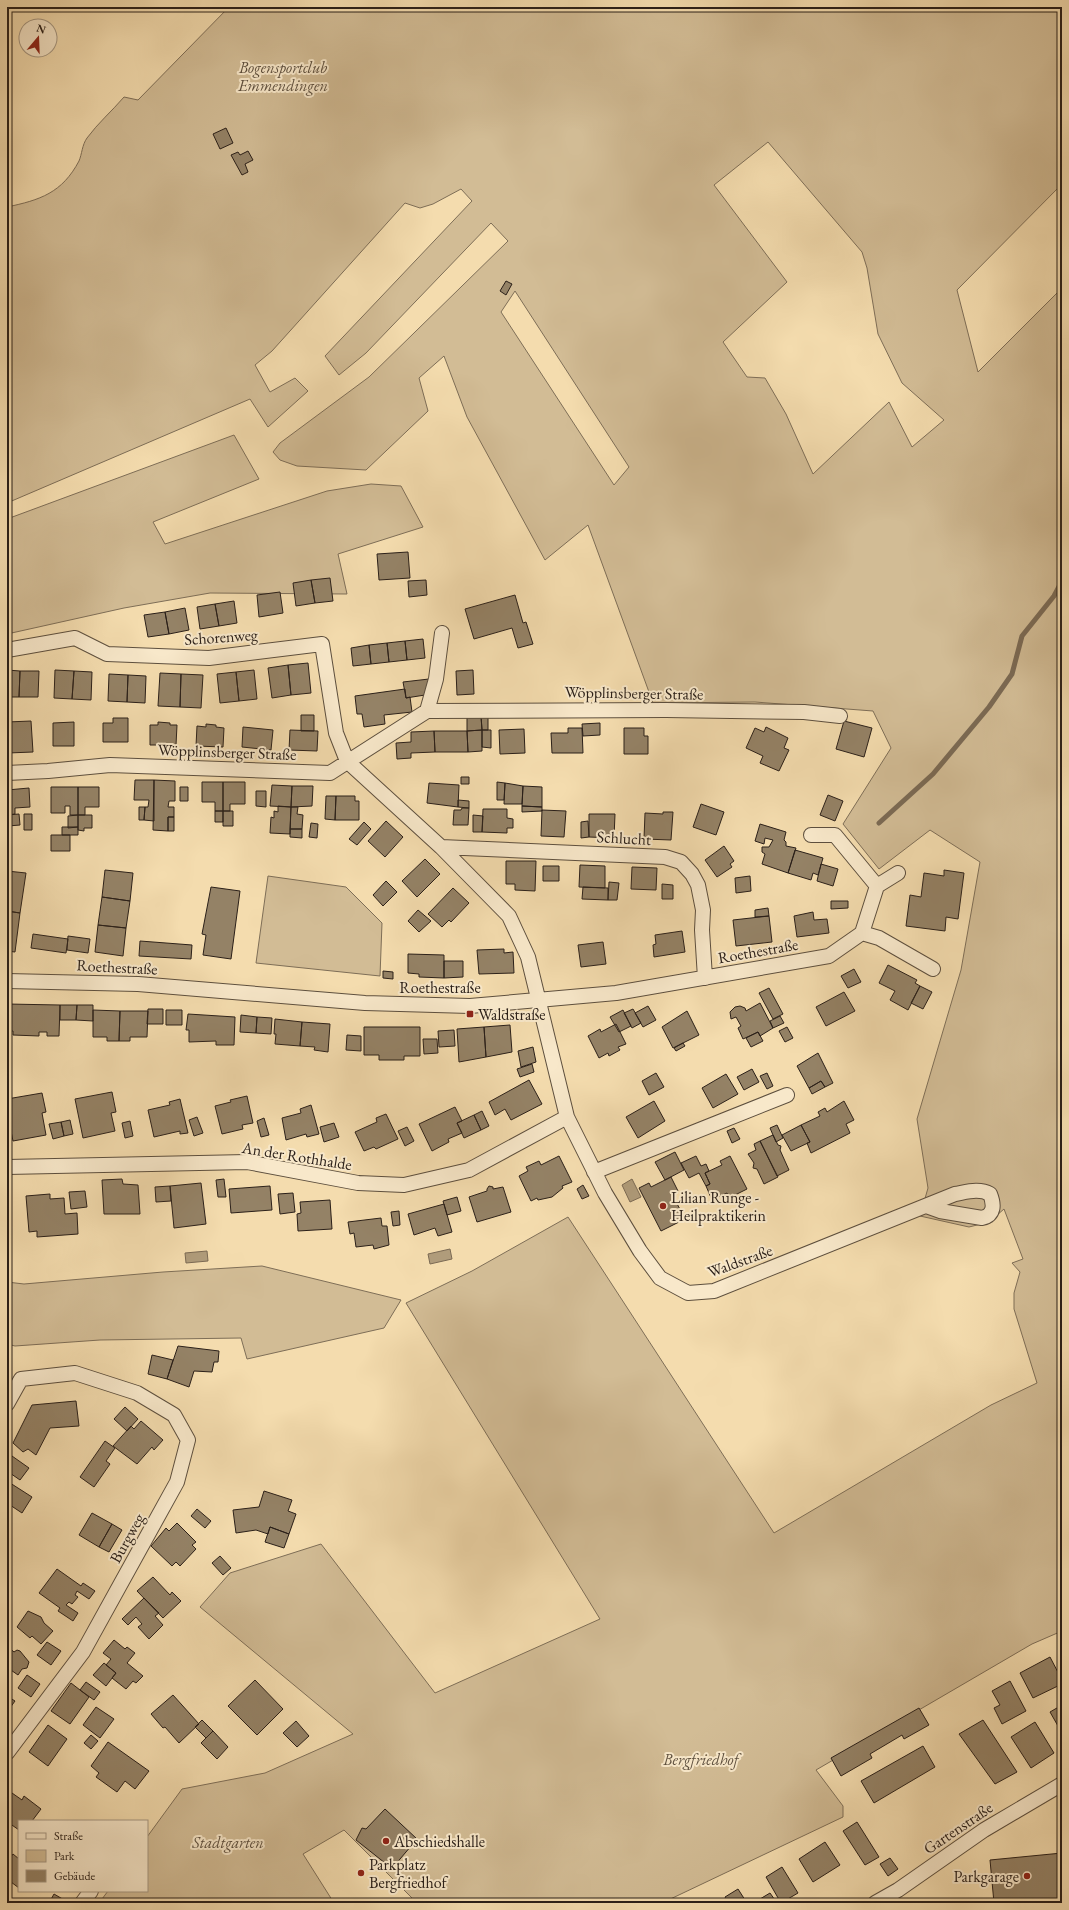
<svg xmlns="http://www.w3.org/2000/svg" width="1069" height="1910" font-family="'EB Garamond',serif">
<style>
.green{fill:#d2bc95;stroke:#7e6e57;fill-rule:evenodd}
.water{fill:#b09c7b;stroke:#7b6a54}
.lines{fill:none;stroke-linecap:round;stroke-linejoin:round}
.stream{stroke:#7b6a54;stroke-width:5}
.building{fill:#948266;stroke:#2b2019}
.minor-casing{stroke:#5d4f3e;stroke-width:16}
.minor{stroke:#f8e8ca;stroke-width:14}
.poi-dot{fill:#8f2418;stroke:#f8e8ca;stroke-width:1.5}
.labels{text-anchor:middle;dominant-baseline:central;stroke-width:4;stroke-linejoin:round;paint-order:stroke}
.park-label{font-size:16px;font-style:italic;fill:#5d4f3e;stroke:#f8e8ca}
.street-label{font-size:16px;fill:#2b2019;stroke:#f8e8ca}
.poi-label{font-size:16px;fill:#2b2019;stroke:#f8e8ca;text-anchor:start}
</style>
<rect width="100%" height="100%" fill="#f4dcae"/>
<filter id="stains"><feTurbulence type="fractalNoise" baseFrequency=".005" numOctaves="4"/><feColorMatrix values="0 0 0 0 .2 0 0 0 0 .09 0 0 0 0 .02 0 0 0 .5 -.17"/></filter>
<radialGradient id="worn" r=".72"><stop offset=".6" stop-color="#630" stop-opacity="0"/><stop offset="1" stop-color="#630" stop-opacity=".3"/></radialGradient>
<!-- green -->
<path class="green" d="M229 7H1062V184L957 290 978 372 1062 288V1631L1032 1644 816 1770 843 1806V1817L662 1903H417L344 1830 303 1854 334 1903H99L108 1891H147V1837L182 1789 265 1773 353 1734 200 1607 230 1573 321 1544 435 1693 600 1619 406 1303 472 1271 568 1217 774 1533 991 1405 1037 1383 1014 1309V1293L1020 1272 1012 1263 1023 1259 1004 1209 989 1222 969 1227 920 1216 928 1188 917 1119 961 970 980 862 930 830 879 869 843 824 891 748 873 711 755 702 653 703 588 525 545 560 467 417 444 356 419 378 428 411 366 470 297 466 280 460 273 452 280 443 369 377 508 241 491 223 366 353 339 375 325 356 472 201 461 189 433 204 420 208 405 203 272 351 255 365 270 392 295 378 308 391 268 427 250 399 7 503V207C40 200 62 193 79 161 82 154 82 145 87 138 98 123 112 111 124 97L138 100ZM768 142 862 252 867 268 878 334 902 383 944 420 912 447 889 402 813 474 786 414 765 378 747 377 723 342 787 282 714 185ZM515 291 629 467 614 485 501 312Z
M234 435 259 479 153 522 165 544 327 491 371 484 401 486 423 527 338 554 347 594 210 593 124 608 7 634V519Z
M268 876 346 887 382 923 380 976 256 963Z
M262 1266 401 1300 384 1328 247 1359 241 1338 100 1340 15 1346 7 1344V1282L24 1284 163 1272Z"/>
<!-- water -->
<path class="water" d="M632 1179 641 1197 630 1202 622 1185Z
M450 1249 452 1259 430 1264 428 1254Z
M207 1251 208 1261 186 1263 185 1253Z"/>
<g class="lines">
<!-- stream -->
<path class="stream" d="M879 823 933 774 989 707 1012 674 1022 636 1054 596 1062 581"/>
</g>
<!-- building -->
<path class="building" d="M226 128 233 143 220 149 213 134Z
M248 151 253 160 245 164 248 172 242 175 231 155 238 152 240 155Z
M506 281 512 284 506 295 500 291Z
M408 552 410 578 379 580 377 554Z
M330 578 333 601 315 603 311 580Z
M311 580 315 603 296 606 293 583Z
M426 580 427 595 409 597 408 581Z
M280 592 283 613 259 617 257 595Z
M515 595 523 623 526 622 533 644 518 648 512 628 474 639 465 609Z
M234 601 237 623 219 626 215 604Z
M215 604 219 626 200 629 197 607Z
M185 608 189 630 169 634 165 612Z
M165 612 169 634 148 637 144 615Z
M423 639 425 658 407 660 405 641Z
M405 641 407 660 389 662 387 643Z
M387 643 389 662 371 664 369 645Z
M369 645 371 664 353 666 351 648Z
M308 663 311 693 291 695 288 665Z
M288 665 291 695 272 698 268 668Z
M7 670 20 671 19 697H7Z
M55 670 74 671 72 699 54 698Z
M254 670 257 699 239 701 236 672Z
M473 670 474 694 457 695 456 671Z
M20 671H39L38 697H19Z
M74 671 92 672 91 700 72 699Z
M236 672 239 701 220 703 217 674Z
M160 673 181 674 180 707 158 706Z
M109 674 128 675 127 702 108 701Z
M181 674 203 675 201 708 180 707Z
M128 675 146 676 145 703 127 702Z
M429 679 425 695 406 698 403 682Z
M405 689 406 698 410 697 412 712 384 715 385 724 364 727 362 714H357L355 696Z
M301 715H314V731H301Z
M481 716H488V730H482Z
M481 716 482 730 467 731V717Z
M113 718H128V742H103V723H113Z
M31 721 33 752 8 753 7 722Z
M844 721 872 728 864 757 836 749Z
M74 722V746H53V723Z
M158 722 170 723V725H177L176 745H150V725H158Z
M600 723V735L583 736 582 724Z
M206 724 216 725V727L224 728 223 747 196 746 197 726 206 727Z
M243 727 273 730 271 750 242 747Z
M766 727 788 738 784 748 789 750 779 771 760 763 763 756 746 748 755 728 764 732Z
M568 728H582L583 753H552L551 733H568Z
M624 728H644V736H648V754H624Z
M524 729 525 753 500 754 499 730Z
M290 730 318 731 317 751 289 750Z
M482 730H491V748L482 747Z
M482 730V751L468 752 467 731Z
M434 731H467L468 752H435Z
M434 731 435 752 411 753V758L397 759 396 743 411 742V732Z
M461 777H469V784H461Z
M135 780H154V821L144 820 145 807H148L149 800H134Z
M154 780 175 781V801H169L168 807H174V817H168V831L153 830Z
M202 782H223V811H215V802H202Z
M223 782H245V804H230V811H223Z
M497 782 505 783 504 800H497Z
M429 783 459 785 458 807 427 803Z
M505 783 523 786 522 804H504Z
M272 785 292 786 291 807 270 806Z
M292 786H313L312 806 291 807Z
M523 786 542 787V807L522 806Z
M51 787H78V815H70V806H65V813H51Z
M78 787H99V807H85V815H78Z
M180 787H188V801H180Z
M29 788 30 807 15 808V814L7 815V790Z
M256 791H266V807L256 806Z
M828 795 843 801 835 821 820 815Z
M326 796H336L335 820 325 819Z
M336 796H355V801H359V820H335Z
M458 800 469 801V808L458 807Z
M701 804 724 812 716 835 693 827Z
M278 806 291 807 290 834 270 833 271 817 274 818V811L278 812Z
M522 806 542 807V811L522 812Z
M139 807H145L144 820H139Z
M291 807H298L297 814 303 815 302 829H290Z
M462 808H469L468 825H453L454 810H461Z
M483 809H507V818L513 819V828H507V833L482 832Z
M542 810 566 811 564 837 541 836Z
M215 811H223V822H215Z
M223 811H233V826H223Z
M663 812H673L671 840 644 839 645 813 663 814Z
M19 814 20 825 8 826 7 815Z
M24 814H32V830H24Z
M589 814H615L614 838 589 837Z
M78 815V827L68 828V816Z
M78 815H92V828H84V831L78 830Z
M473 815 483 816 482 832H473Z
M168 817H174V831H168Z
M386 821 403 837 385 857 368 841Z
M588 821 589 837 581 838V822Z
M364 822 371 829 357 845 349 839Z
M311 823 318 824 317 838 309 837Z
M760 824 786 832 784 840 786 842V846L796 848 788 873 762 864 765 854 762 852V847H769L773 840 765 838 764 844 755 841Z
M62 827H78V835H62Z
M290 829H302V838L290 837Z
M51 835H70V851H51Z
M724 846 734 861 730 864 732 867 717 877 705 860Z
M795 850 823 858 818 875 813 873 811 880 788 873Z
M425 859 440 874 417 897 402 881Z
M506 861H536L535 891 515 890V884H506Z
M821 864 838 869 833 886 817 881Z
M580 865 605 866V888L579 887Z
M543 866H559V881H543Z
M632 867 657 868 656 890 631 889Z
M105 870 133 873 130 901 102 897Z
M944 870 964 873 958 919 946 917 945 931 906 926 910 895 921 897 924 873 944 876Z
M7 871 26 873 20 913 7 911Z
M750 876 751 891 736 893 735 878Z
M386 881 397 892 383 906 373 895Z
M609 882 619 883 617 900H608Z
M662 884 673 885V899H662Z
M211 887 240 891 231 959 203 955 206 935 202 934Z
M583 887 608 888V900L582 899Z
M453 888 469 903 451 922 449 920 442 927 428 914Z
M102 897 130 901 126 928 98 925Z
M831 901H848V908L831 909Z
M768 908 769 916 755 917V910Z
M418 910 431 921 419 932 408 921Z
M7 911 20 913 15 952 7 951Z
M813 912 814 920 827 919 829 933 797 937 794 916Z
M769 916 772 942 736 946 733 920Z
M98 925 126 928 123 956 95 952Z
M682 931 685 952 654 957 653 945 656 944 655 935Z
M33 934 68 939 66 953 31 948Z
M68 936 90 939 88 953 67 950Z
M140 941 192 945 191 959 139 956Z
M603 942 606 964 581 967 578 945Z
M504 949V953L513 952 514 973 479 974 477 950Z
M408 954 444 955V978L419 977V974L408 973Z
M444 961H463V977L444 978Z
M888 965 917 980 915 983 920 986 908 1010 890 1000 895 991 879 983Z
M854 969 861 982 848 988 841 976Z
M383 971 393 972V979L383 978Z
M920 986 932 992 923 1009 911 1003Z
M769 988 783 1014 773 1019 759 993Z
M844 992 855 1011 826 1026 816 1007Z
M760 1003 773 1028 760 1036 758 1032 743 1039 738 1028 741 1026 736 1017 731 1019 730 1012 735 1007 740 1006 745 1008 746 1011Z
M7 1004 60 1005 59 1036H47V1032H39V1036L13 1035V1031H7Z
M60 1005H77L76 1020H60Z
M77 1005H93V1021L76 1020Z
M648 1006 656 1020 643 1027 635 1013Z
M148 1009H163V1024H147Z
M633 1009 641 1023 632 1028 624 1013Z
M93 1010 120 1011 119 1041H107V1037H93Z
M166 1010H182V1025H166Z
M623 1010 631 1026 619 1032 610 1017Z
M120 1011H148L147 1037H130V1041H119Z
M687 1011 699 1035 673 1048 662 1027Z
M188 1014 235 1017 234 1045H216V1041L189 1042V1030H186Z
M241 1015 257 1017 256 1033 240 1032Z
M780 1016 784 1023 773 1028 770 1021Z
M257 1017 272 1018 271 1034 256 1033Z
M275 1019 302 1022 300 1046 275 1044 276 1034H274Z
M302 1022 330 1024 328 1052 314 1050 315 1047 300 1046Z
M616 1024 626 1044 618 1047 620 1050 609 1056 608 1053 599 1058 588 1036 600 1029 601 1032Z
M510 1025 512 1052 486 1057 484 1027Z
M364 1027H420V1056H404V1060H379V1055H364Z
M484 1027 486 1057 459 1062 457 1029Z
M787 1027 793 1038 785 1042 779 1031Z
M454 1030 455 1046 439 1047 438 1031Z
M758 1032 763 1041 751 1047 746 1038Z
M347 1035 361 1036V1051L346 1050Z
M423 1039H437L438 1053 424 1054Z
M683 1043 685 1046 676 1051 674 1048Z
M533 1047 536 1062 521 1067 518 1051Z
M818 1053 833 1083 825 1087 821 1081 809 1088 797 1066Z
M532 1064 534 1072 520 1077 517 1069Z
M752 1069 759 1082 744 1090 737 1077Z
M656 1073 664 1087 649 1095 642 1081Z
M767 1073 773 1086 767 1089 760 1076Z
M726 1074 738 1094 713 1108 702 1088Z
M529 1080 542 1104 511 1120 505 1109 495 1115 489 1102Z
M821 1081 825 1087 812 1094 809 1088Z
M112 1092 116 1112 111 1113 115 1131 83 1138 75 1099Z
M42 1093 46 1112 42 1113 46 1135 13 1141 9 1121H7V1099Z
M247 1096 253 1123 242 1125 243 1129 222 1134 215 1106 231 1102 230 1100Z
M180 1099 188 1133 180 1134V1131L154 1137 148 1110 170 1105 169 1102Z
M654 1101 665 1121 638 1138 626 1117Z
M844 1101 854 1120 846 1124 850 1133 811 1153 807 1143 810 1142 801 1125 820 1116 818 1112 825 1108 827 1112Z
M311 1105 319 1134 307 1137 306 1134 286 1140 282 1118 301 1113 300 1109Z
M455 1107 462 1121 457 1123 462 1133 448 1139 449 1142 432 1151 419 1124Z
M482 1111 489 1126 481 1130 474 1115Z
M386 1114 398 1139 376 1149 374 1147 364 1151 355 1132 377 1122 376 1118Z
M474 1115 481 1130 464 1138 457 1123Z
M197 1117 203 1133 194 1136 189 1120Z
M264 1118 269 1135 261 1137 257 1121Z
M70 1120 73 1134 64 1136 61 1122Z
M130 1121 133 1136 125 1138 122 1123Z
M61 1122 64 1136 53 1139 49 1124Z
M334 1123 339 1137 324 1142 320 1127Z
M777 1125 783 1138 776 1142 770 1128Z
M801 1125 810 1142 791 1151 782 1135Z
M407 1127 414 1141 405 1146 398 1131Z
M734 1128 740 1139 732 1143 727 1131Z
M773 1135 778 1145 781 1146 780 1150 789 1170 777 1176 760 1141Z
M760 1141 778 1177 764 1184 757 1169 753 1168 754 1163 748 1154 756 1150 754 1144Z
M675 1152 684 1170 665 1180 655 1162Z
M559 1156 572 1182 562 1186 563 1188 552 1197 538 1200 537 1198 531 1201 519 1176 528 1171 526 1167 539 1161 541 1165Z
M696 1156 701 1166 706 1164 709 1171 705 1173 710 1184 706 1186 699 1173 689 1178 681 1163Z
M730 1156 747 1189 729 1198 727 1193 712 1200 706 1186 710 1184 705 1173 722 1165 720 1161Z
M671 1177 678 1191 672 1194 685 1219 661 1231 639 1188 649 1183 651 1187Z
M122 1179 123 1184 138 1185 140 1214H104L102 1180Z
M224 1179 226 1197H218L216 1180Z
M201 1183 206 1224 174 1228 170 1186Z
M583 1185 589 1196 582 1199 577 1189Z
M170 1186 171 1201 156 1202 155 1187Z
M270 1186 272 1210 231 1213 229 1189Z
M489 1186 493 1187V1189L503 1187 511 1212 477 1222 469 1197 487 1191V1189Z
M85 1191 87 1207 71 1209 69 1192Z
M293 1193 295 1212 280 1214 278 1194Z
M50 1194V1199L64 1198 65 1214 77 1213 78 1234 37 1237V1231L29 1232 26 1196Z
M457 1197 461 1211 447 1215 443 1201Z
M330 1200 332 1229 298 1231 297 1214 301 1213 300 1202Z
M444 1204 452 1232 438 1236 435 1228 414 1235 408 1214Z
M399 1211 400 1225 393 1226 391 1212Z
M381 1218 382 1226H387L389 1245 374 1249 373 1245 356 1247 354 1233 350 1234 348 1222Z
M178 1346 219 1351 218 1362H214L212 1372 194 1371 189 1387 167 1379Z
M152 1355 173 1360 167 1379 148 1374Z
M76 1401 79 1426 50 1428 36 1455 28 1449 23 1452 13 1443 32 1405Z
M125 1407 138 1419 127 1431 114 1419Z
M141 1421 163 1440 154 1450 152 1447 137 1464 113 1446 131 1426 134 1429Z
M105 1441 115 1448 106 1461 110 1464 94 1487 80 1477Z
M12 1456 29 1468 20 1480 7 1471V1463Z
M7 1481 32 1497 22 1513 7 1503Z
M264 1491 292 1500 288 1511 296 1514 289 1534 270 1527 268 1534 256 1530 236 1533 233 1510 259 1507Z
M197 1509 211 1521 205 1528 191 1516Z
M92 1513 112 1524 99 1547 79 1535Z
M177 1523 196 1542 192 1545 196 1549 180 1566 176 1562 172 1566 151 1546 166 1528 169 1531Z
M112 1524 122 1530 109 1552 99 1547Z
M270 1527 289 1534 284 1548 265 1542Z
M220 1556 231 1568 223 1575 212 1563Z
M57 1569 81 1586 83 1583 95 1591 89 1599 77 1591 75 1595 78 1597 72 1604 69 1602 66 1605 78 1613 73 1621 58 1611 60 1608 39 1593Z
M153 1577 170 1595 172 1592 181 1601 163 1618 137 1591Z
M144 1598 159 1613 155 1616 163 1625 149 1639 138 1627 142 1624 136 1617 128 1625 122 1619Z
M28 1611 41 1617 44 1623 53 1631 41 1644 32 1636 30 1638 17 1627Z
M114 1640 125 1649 127 1647 135 1653 127 1663 143 1676 136 1683 133 1681 126 1689 112 1678 116 1673 106 1665 111 1659 103 1653Z
M47 1642 61 1651 51 1665 37 1655Z
M7 1646 14 1652 17 1650 20 1651 29 1662 27 1668 22 1669 18 1675 8 1668 7 1669Z
M1050 1657 1062 1680V1684L1033 1698 1020 1673Z
M104 1663 116 1673 106 1686 93 1675Z
M27 1675 40 1684 31 1697 18 1688Z
M255 1680 283 1709 257 1735 228 1706Z
M1010 1681 1026 1711 1002 1724 994 1708 1000 1705 992 1691Z
M86 1682 100 1692 94 1700 80 1690Z
M71 1683 89 1697 70 1724 51 1711Z
M173 1695 199 1724 179 1743 165 1727 163 1728 151 1714Z
M7 1696 15 1701 7 1712Z
M1062 1705V1733L1050 1712Z
M96 1707 114 1719 100 1738 83 1725Z
M919 1708 929 1725 904 1739 902 1735 870 1754 872 1758 841 1776 831 1758Z
M202 1720 213 1731 206 1738 195 1727Z
M983 1720 1017 1772 995 1784 959 1734Z
M296 1721 309 1736 297 1747 283 1733Z
M1035 1722 1054 1753 1031 1768 1011 1737Z
M48 1725 67 1739 48 1766 29 1752Z
M213 1731 228 1747 217 1759 201 1743Z
M91 1735 98 1741 91 1749 84 1743Z
M108 1742 149 1771 135 1789 125 1781 117 1792 96 1777 99 1773 91 1766Z
M923 1746 935 1767 874 1803 861 1781Z
M12 1793 22 1800 24 1796 41 1809 32 1821H19V1830L9 1823 7 1826V1800Z
M385 1809 417 1839 389 1872 381 1865 385 1863 356 1840 362 1828 366 1829Z
M857 1822 879 1857 865 1865 843 1831Z
M825 1842 840 1865 813 1882 799 1859Z
M1062 1853V1903H994L990 1860Z
M13 1854 19 1859V1888L7 1879V1862Z
M890 1858 898 1869 888 1876 880 1864Z
M782 1867 798 1893 781 1903 766 1877Z
M738 1889 747 1903H728L725 1897Z
M770 1893 777 1903 755 1902Z
M54 1894 66 1901 65 1903H49Z"/>
<g class="lines">
<!-- minor casing -->
<g class="minor-casing">
<path id="minor" d="M7 650 75 638 107 654 209 658 322 644 336 733 347 761 441 847 509 916 528 957 567 1117 605 1193 640 1251 660 1278 688 1293 714 1291 955 1194C967 1192 979 1188 990 1194 994 1204 995 1215 982 1218L940 1211 926 1206
M427 711 666 710 804 712 840 716
M7 773 48 771 110 765 330 773 427 711 436 679 442 633
M811 835H835L877 886
M441 847 665 857 681 862 692 874 698 885 703 910 702 930 705 978
M862 933 879 938 933 969
M7 981 138 984 365 1003 470 1006 616 993 829 956 862 933 877 886 898 873
M7 1167 247 1162 358 1183 404 1185 469 1170 567 1117
M594 1172 787 1095
M7 1404 21 1379 75 1373 137 1393 174 1415 188 1440 177 1482 83 1652 7 1753
M82 1903 91 1891
M875 1903 898 1890 984 1830 1062 1784"/>
</g>
<!-- minor -->
<use href="#minor" class="minor"/>
</g>
<!-- markers -->
<g class="poi-dot">
<rect x="466" y="1010" width="8" height="8" rx="2"/>
<circle cx="663" cy="1206" r="4"/>
<circle cx="386" cy="1841" r="4"/>
<circle cx="361" cy="1873" r="4"/>
<circle cx="1027" cy="1876" r="4"/>
</g>
<g class="labels">
<!-- park labels -->
<g class="park-label">
<text x="283" y="67">Bogensportclub<tspan x="283" dy="18">Emmendingen</tspan></text>
<text x="701" y="1759">Bergfriedhof</text>
<text x="228" y="1842">Stadtgarten</text>
</g>
<!-- street labels -->
<g class="street-label">
<text transform="translate(221 637) rotate(-4)">Schorenweg</text>
<text transform="translate(634 693) rotate(1)">Wöpplinsberger Straße</text>
<text transform="translate(227 752) rotate(2)">Wöpplinsberger Straße</text>
<text transform="translate(624 838) rotate(3)">Schlucht</text>
<text transform="translate(758 951) rotate(-10)">Roethestraße</text>
<text transform="translate(117 967) rotate(3)">Roethestraße</text>
<text x="440" y="987">Roethestraße</text>
<text transform="translate(297 1156) rotate(9)">An der Rothhalde</text>
<text transform="translate(740 1261) rotate(-20)">Waldstraße</text>
<text transform="translate(127 1538) rotate(-61)">Burgweg</text>
<text transform="translate(958 1828) rotate(-34)">Gartenstraße</text>
</g>
<!-- poi labels -->
<g class="poi-label">
<text x="478" y="1014">Waldstraße</text>
<text x="671" y="1197">Lilian Runge -<tspan x="671" dy="18">Heilpraktikerin</tspan></text>
<text x="394" y="1841">Abschiedshalle</text>
<text x="369" y="1864">Parkplatz<tspan x="369" dy="18">Bergfriedhof</tspan></text>
<text x="1019" y="1876" text-anchor="end">Parkgarage</text>
</g>
</g>
<!-- margin -->
<rect width="1069" height="1910" fill="none" stroke="#f4dcae" stroke-width="24"/>
<rect x="8" y="8" width="1053" height="1894" fill="none" stroke="#2b2019" stroke-width="2"/>
<rect x="12" y="12" width="1045" height="1886" fill="none" stroke="#2b2019"/>
<!-- legend -->
<rect x="18" y="1820" width="130" height="72" fill="#f8e8ca" stroke="#a69883"/>
<rect x="26" y="1833" width="20" height="6" fill="#f8e8ca" stroke="#a69883"/>
<text x="54" y="1840" font-size="12" fill="#2b2019">Straße</text>
<rect x="26" y="1850" width="20" height="12" fill="#d2bc95" stroke="#a69883"/>
<text x="54" y="1860" font-size="12" fill="#2b2019">Park</text>
<rect x="26" y="1870" width="20" height="12" fill="#948266" stroke="#a69883"/>
<text x="54" y="1880" font-size="12" fill="#2b2019">Gebäude</text>
<!-- north arrow -->
<g transform="translate(38 38) rotate(19)"><circle r="19" fill="#f8e8ca" stroke="#a69883"/>
<path d="M0-3L7 15L0 10L-7 15Z" fill="#8f2418"/>
<text y="-6" font-size="11" font-weight="bold" text-anchor="middle" fill="#2b2019">N</text>
</g>
<rect width="100%" height="100%" filter="url(#stains)"/>
<rect width="100%" height="100%" fill="url(#worn)"/>
</svg>
